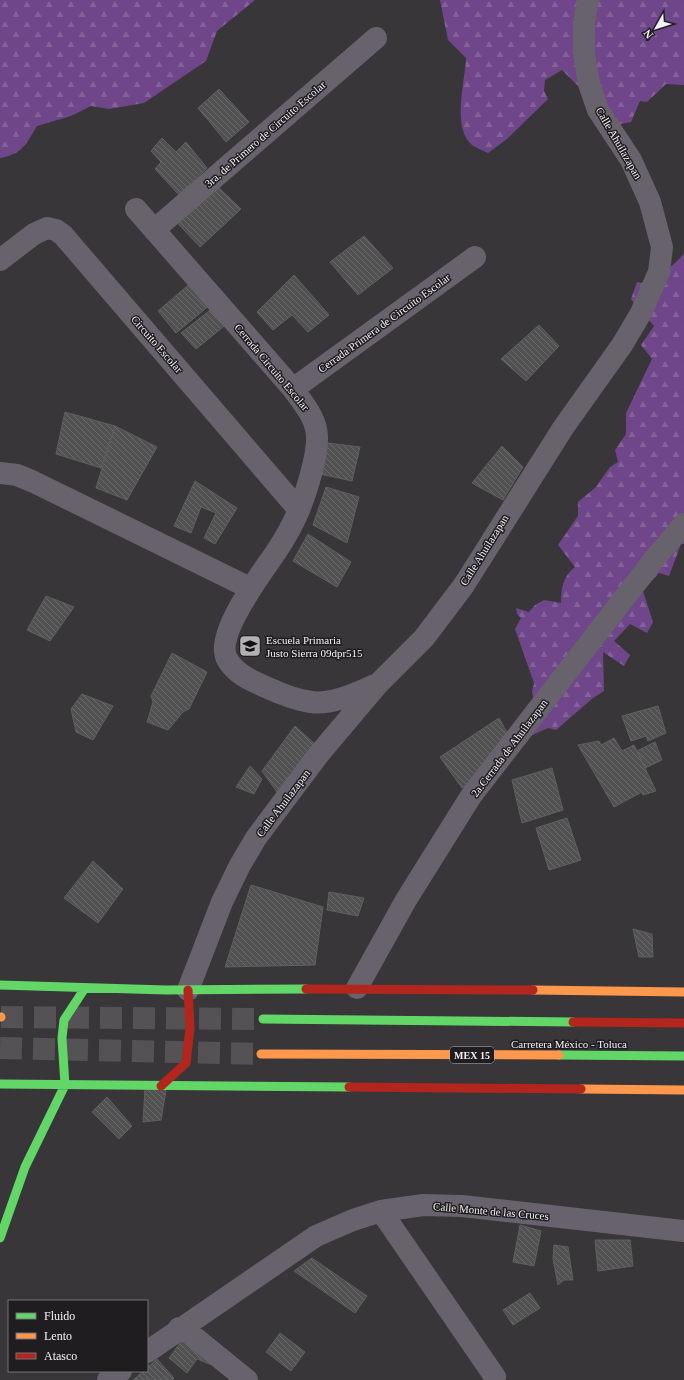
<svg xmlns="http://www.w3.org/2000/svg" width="684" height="1380" font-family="'Times New Roman',serif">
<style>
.forest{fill:url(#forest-firs)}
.building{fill:url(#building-back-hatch);stroke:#605f60}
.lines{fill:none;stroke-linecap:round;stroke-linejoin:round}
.primary-tunnel{stroke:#545255;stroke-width:22;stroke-dasharray:22 11;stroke-linecap:butt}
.street{stroke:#68626c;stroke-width:22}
.fast{stroke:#63d668;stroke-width:9}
.slow{stroke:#ff974d;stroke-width:9}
.jam{stroke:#b3261e;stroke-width:9}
.labels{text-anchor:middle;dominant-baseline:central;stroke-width:3;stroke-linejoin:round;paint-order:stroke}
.shield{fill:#1f1d20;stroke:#b4b2b5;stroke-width:1}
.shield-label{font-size:10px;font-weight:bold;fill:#f4f2f5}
.street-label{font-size:11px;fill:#f4f2f5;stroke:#1f1d20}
.poi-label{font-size:11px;fill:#f4f2f5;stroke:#1f1d20;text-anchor:start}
</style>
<defs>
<pattern id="forest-firs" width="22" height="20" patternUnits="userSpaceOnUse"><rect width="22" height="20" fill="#6f4689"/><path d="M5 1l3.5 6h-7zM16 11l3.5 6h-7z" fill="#84619a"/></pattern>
<pattern id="building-back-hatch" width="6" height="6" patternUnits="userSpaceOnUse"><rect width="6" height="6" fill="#515152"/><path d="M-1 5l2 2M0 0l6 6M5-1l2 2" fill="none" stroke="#6b6a6c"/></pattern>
</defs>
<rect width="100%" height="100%" fill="#383639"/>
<!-- forest -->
<path class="forest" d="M0 0H255L217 31 206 61 144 103 109 109 91 106 71 116 37 126C26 144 23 154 0 158Z
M440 0H684V85L666 84 647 102 640 101 631 122 598 128 583 91 562 70 545 80 544 91 548 99 507 139 488 153C483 150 475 148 471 144 452 126 465 82 466 58L448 40Z
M684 253V544H681L669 576 659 573 643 591 653 622 647 633 630 624 614 641 630 655 624 666 603 652 604 691 593 698 556 730 548 728 528 737 535 705 532 692 534 683 515 629 521 618 517 614 516 608 529 612 535 605 544 600 561 603C561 588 563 576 575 567L558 545 578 516V502L596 487 610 467 618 462 615 450 626 434V413L652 359 641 345 654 326 631 299 637 282 649 284C660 273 676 265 684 253Z"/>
<!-- building -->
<path class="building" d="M219 89 249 122 226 142 198 108Z
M162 138 176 152 186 142 207 168 179 195 155 169 161 162 151 151Z
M214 183 241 209 200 247 171 216Z
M364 236 393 268 358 295 330 262Z
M294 275 329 315 308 332 292 315 273 330 257 312Z
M193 281 211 304 176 333 158 311Z
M218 304 229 322 196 349 181 333Z
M539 325 559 346 526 381 501 359Z
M65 412 115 426 101 468 56 454Z
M115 426 157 447 127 500 96 488Z
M328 443 360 447 352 481 320 474Z
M502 446 523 467 503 500 472 483Z
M195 481 237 508 215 544 204 538 216 513 201 507 191 533 174 526Z
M326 487 359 497 347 543 313 525Z
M308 534 351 562 337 587 293 561Z
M46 596 74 607 50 641 27 630Z
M172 653 207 672 189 709 183 712 168 730 147 722 153 702 151 696Z
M82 694 113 706 93 740 76 732 71 709Z
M658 706 666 733 648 741 646 736 631 741 622 716Z
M499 718 516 749 462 788 440 757Z
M295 726 316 745 277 792 262 771Z
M614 738 622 751 634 745 656 791 643 795 642 792 614 807 578 745 599 741 601 745Z
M655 742 662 760 645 768 637 751Z
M250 766 262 779 254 794 236 787Z
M552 768 563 810 522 823 512 780Z
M567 818 581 860 549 870 536 828Z
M93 861 123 889 98 923 64 898Z
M251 885 323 907 315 965 225 967Z
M329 892 364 898 358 916 327 910Z
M633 929 652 934 653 957H639Z
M145 1088 166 1090 161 1120 143 1122Z
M107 1097 132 1126 119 1139 92 1112Z
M520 1225 541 1231 534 1266 513 1262Z
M595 1240H630L633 1266 598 1271Z
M554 1245 568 1247 573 1280H564L558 1285 553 1259Z
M312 1258 367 1296 355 1313 294 1271Z
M530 1293 540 1308 513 1325 503 1310Z
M188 1332 212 1365 197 1359 187 1373 169 1358Z
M280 1333 305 1352 291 1371 266 1352Z
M157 1359 174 1378 172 1380H133L144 1371H147V1368Z"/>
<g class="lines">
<!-- primary-tunnel -->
<path class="primary-tunnel" d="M1 1017 263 1019
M0 1048 261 1054"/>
<!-- street -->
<path class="street" d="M136 209 293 389C303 403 317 419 317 437 318 455 306 493 299 510 293 524 284 540 276 552 262 573 214 634 227 659 236 675 253 681 268 688 281 694 297 700 311 702 332 705 356 693 375 685
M154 230 376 38
M0 260 34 234 47 228 56 230 63 235 299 510
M293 389 475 257
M0 473 17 475 34 482 250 588
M357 988 406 900 471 796 656 557 684 524
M188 990 222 902 240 865 256 838 319 754 378 684 424 638 464 585 563 428 622 345 641 313 659 272 662 247 650 202 631 160 598 110 589 84 584 53V23L588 0
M381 1211 495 1377
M179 1328 188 1332 247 1380
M147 1352 316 1236 353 1220 381 1211 423 1205 462 1206 684 1231
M108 1380 121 1371"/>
<!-- fast -->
<path class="fast" d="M0 985 166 990 306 989
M263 1019 573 1022
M559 1055 684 1056
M0 1084 349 1087
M0 1238 25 1167 65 1085 62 1038 64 1020 85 988"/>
<!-- slow -->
<path class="slow" d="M533 990 684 992
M0 1017H1
M261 1054 559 1055
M581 1089 684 1090"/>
<!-- jam -->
<path class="jam" d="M306 989 533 990
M573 1022 684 1023
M161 1086 186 1063 190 1028 188 990
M349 1087 581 1089"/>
</g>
<!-- icons -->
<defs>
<g id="school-square" transform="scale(1.15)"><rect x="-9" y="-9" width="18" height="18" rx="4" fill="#b2b0b3" stroke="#1f1d20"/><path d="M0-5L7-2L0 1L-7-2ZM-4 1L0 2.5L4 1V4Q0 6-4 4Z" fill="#111"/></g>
</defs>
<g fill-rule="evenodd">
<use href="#school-square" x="250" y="646"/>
</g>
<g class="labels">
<!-- shield labels -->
<rect class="shield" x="450" y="1047" width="44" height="16" rx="3"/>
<g class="shield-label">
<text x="472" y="1055">MEX 15</text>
</g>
<!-- street labels -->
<g class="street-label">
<text transform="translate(265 134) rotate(-41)">3ra. de Primero de Circuito Escolar</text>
<text transform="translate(619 143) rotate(60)">Calle Ahuilazapan</text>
<text transform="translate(384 323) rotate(-36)">Cerrada Primera de Circuito Escolar</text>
<text transform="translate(157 344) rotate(49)">Circuito Escolar</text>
<text transform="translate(272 367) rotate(50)">Cerrada Circuito Escolar</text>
<text transform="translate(484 550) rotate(-58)">Calle Ahuilazapan</text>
<text transform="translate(509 748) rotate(-53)">2a.Cerrada de Ahuilazapan</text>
<text transform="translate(283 803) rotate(-53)">Calle Ahuilazapan</text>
<text x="569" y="1044">Carretera México - Toluca</text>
<text transform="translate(491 1211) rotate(5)">Calle Monte de las Cruces</text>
</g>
<!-- poi labels -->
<g class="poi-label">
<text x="266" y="640">Escuela Primaria<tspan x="266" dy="13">Justo Sierra 09dpr515</tspan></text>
</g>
</g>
<!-- legend -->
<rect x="8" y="1300" width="140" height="72" fill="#1f1d20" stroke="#747275"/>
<rect x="16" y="1313" width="20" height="6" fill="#63d668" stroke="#747275"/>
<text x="44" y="1320" font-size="12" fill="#f4f2f5">Fluido</text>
<rect x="16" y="1333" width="20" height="6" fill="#ff974d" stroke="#747275"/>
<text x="44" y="1340" font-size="12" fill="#f4f2f5">Lento</text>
<rect x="16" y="1353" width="20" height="6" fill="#b3261e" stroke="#747275"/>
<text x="44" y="1360" font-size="12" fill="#f4f2f5">Atasco</text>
<!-- north arrow -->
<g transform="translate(656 28) rotate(231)" stroke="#1f1d20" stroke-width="3" paint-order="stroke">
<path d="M0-3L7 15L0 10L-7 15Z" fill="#f4f2f5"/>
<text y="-6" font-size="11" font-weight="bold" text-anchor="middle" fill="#f4f2f5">N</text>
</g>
</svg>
